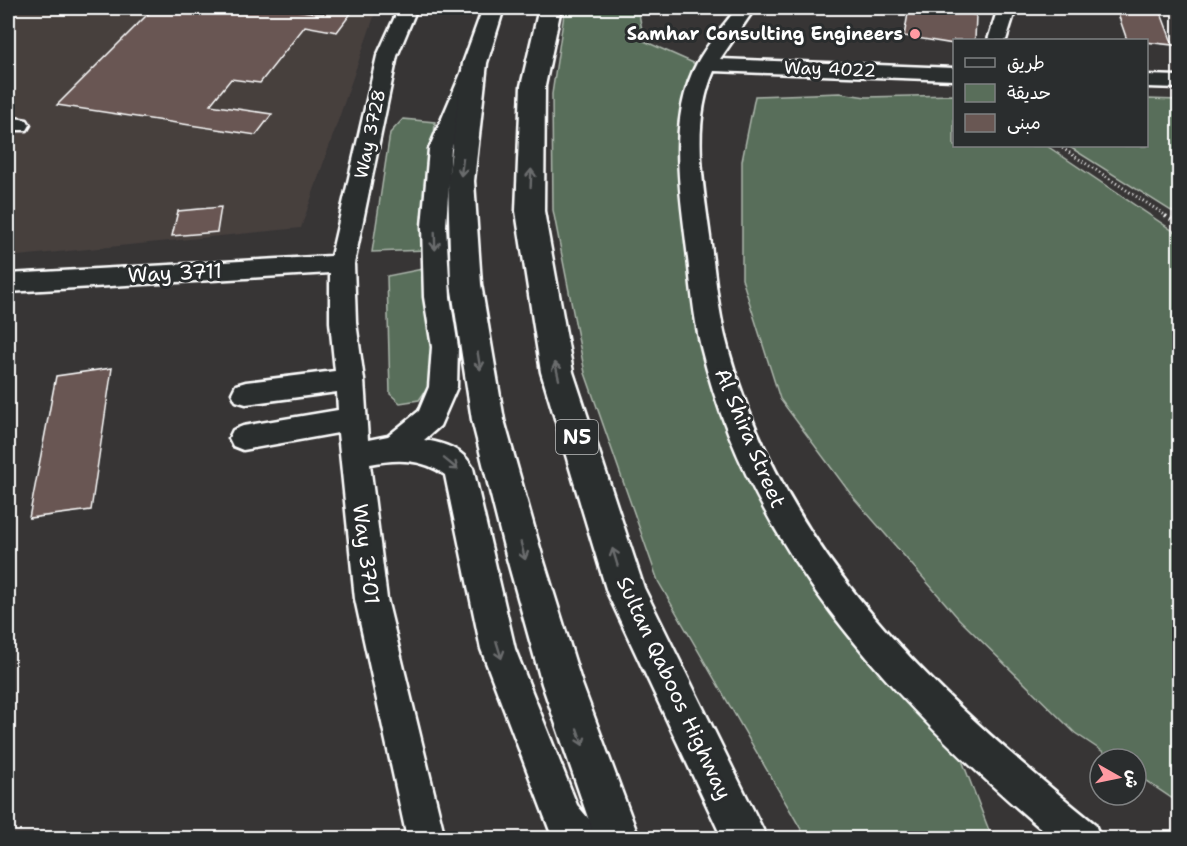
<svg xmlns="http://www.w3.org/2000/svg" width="1187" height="846" font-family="'Shantell Sans','Playpen Sans Arabic',sans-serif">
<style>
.built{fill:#463f3e}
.green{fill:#596e5a;stroke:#acb6ac;stroke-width:1.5}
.building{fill:#695753;stroke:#fff;stroke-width:1.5}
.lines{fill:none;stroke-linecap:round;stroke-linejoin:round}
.minor-casing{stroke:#fff;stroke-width:5}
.highway-casing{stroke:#fff;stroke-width:5}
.path-far1{stroke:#fff;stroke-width:3;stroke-dasharray:1 3;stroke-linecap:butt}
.path{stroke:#fff;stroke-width:4;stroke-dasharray:1.5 4.5;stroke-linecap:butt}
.minor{fill:#2a2d2e;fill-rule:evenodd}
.highway{fill:#2a2d2e;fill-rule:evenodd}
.oneway{stroke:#6a6c6d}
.poi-dot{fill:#ff9aa2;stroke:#2a2d2e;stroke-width:2}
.labels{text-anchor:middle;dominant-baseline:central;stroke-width:6;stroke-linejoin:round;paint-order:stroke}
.far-poi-label{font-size:18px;font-weight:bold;fill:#fff;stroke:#2a2d2e;text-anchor:end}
.far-street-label{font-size:18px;fill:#fff;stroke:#2a2d2e}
.shield{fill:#2a2d2e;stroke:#bfc0c0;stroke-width:1.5}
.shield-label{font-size:20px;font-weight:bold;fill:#fff}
.street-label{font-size:21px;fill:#fff;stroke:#2a2d2e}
</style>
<rect width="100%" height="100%" fill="#373535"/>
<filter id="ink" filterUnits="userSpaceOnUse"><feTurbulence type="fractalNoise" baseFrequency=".0167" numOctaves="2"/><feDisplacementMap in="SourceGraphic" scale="12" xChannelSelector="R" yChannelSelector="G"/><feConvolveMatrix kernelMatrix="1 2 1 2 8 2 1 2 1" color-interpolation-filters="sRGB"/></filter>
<g filter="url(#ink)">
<!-- built -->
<path class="built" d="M8 8H377L301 228 8 257Z"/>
<!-- green -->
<path class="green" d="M565 8H638L644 41 698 65 687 99 741 450 955 742 992 838H806L658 581 585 373 553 210 552 94Z
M840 93 866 97 954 95V146H1047L1179 235V803L1136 774V759H1114L1075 733 959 619 853 497 780 399 742 279V161L755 96Z
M1147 99 1179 100V216L1068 146H1146Z
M403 119 435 122 426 250 372 252 390 133Z
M428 268 433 380 419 400 400 403 390 394 387 276Z"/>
<!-- building -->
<path class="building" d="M154 8H290L288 9 323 14 328 8H355L337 32 305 26 260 83 231 79 210 105 272 114 256 135 57 105Z
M909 8H925L976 15 975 40H954V44L904 36Z
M1116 8H1159L1173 45 1127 40Z
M221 207 217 232 172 236 178 211Z
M112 368 91 510 29 518 56 376Z"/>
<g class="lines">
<!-- minor casing -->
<g class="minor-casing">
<path id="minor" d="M399 8H417L397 56 354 264 356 322 364 380 368 440 388 436 419 411 429 387 432 347 424 297 422 226 429 149 462 71 465 67H479L482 71 451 149 446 226 450 297 458 347 457 387 440 426 424 440C444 443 463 449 473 468L515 649 577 805 593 824 598 838H555L550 831 481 649 445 475C422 458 396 459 370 464L387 599 445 838H407L355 599 338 433 243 450 233 446 229 438 233 430 243 426 338 410 337 392 246 404 236 401 232 393 236 385 246 382 335 371 330 322V273L8 292V274L331 256 377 56Z
M737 8H755L720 59 954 68V80L714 71C691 123 703 183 710 237 715 274 718 312 728 348 785 556 934 693 1095 824L1100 838H1052C896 706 750 551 701 347 693 315 691 282 687 250 680 190 667 119 697 63 708 43 723 26 737 8Z
M998 8H1016L1006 40H988Z
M1146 75 1180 76V88L1146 87Z
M8 117 27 120 30 125 27 130H8Z"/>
</g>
<!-- highway casing -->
<g class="highway-casing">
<path id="highway" d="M483 8H504L487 63 474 181 481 284 504 420 542 555 582 684 639 838H595L542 684 506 555 472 420 451 284 448 181 463 63Z
M539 8H561L545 86 544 211 573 372 644 588 767 838H722L607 592 541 372 516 211 521 86Z"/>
</g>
<!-- path-far1 -->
<path class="path-far1" d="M1059 146 1168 217"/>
<!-- path -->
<path class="path" d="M1165 216 1180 225"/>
<!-- minor -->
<use href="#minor" class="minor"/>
<!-- highway -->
<use href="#highway" class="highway"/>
</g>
<!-- one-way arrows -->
<defs><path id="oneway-shaft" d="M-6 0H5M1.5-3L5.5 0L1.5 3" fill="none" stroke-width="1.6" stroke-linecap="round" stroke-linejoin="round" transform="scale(1.5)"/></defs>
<g class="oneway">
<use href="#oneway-shaft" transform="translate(462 167) rotate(97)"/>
<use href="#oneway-shaft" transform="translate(531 178) rotate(-88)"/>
<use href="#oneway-shaft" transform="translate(435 241) rotate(88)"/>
<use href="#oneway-shaft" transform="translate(479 361) rotate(81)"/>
<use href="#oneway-shaft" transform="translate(557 371) rotate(-103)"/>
<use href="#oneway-shaft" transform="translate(451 464) rotate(39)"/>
<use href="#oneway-shaft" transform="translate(523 551) rotate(75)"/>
<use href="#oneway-shaft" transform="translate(615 557) rotate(-107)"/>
<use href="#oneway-shaft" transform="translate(499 650) rotate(73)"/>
<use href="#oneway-shaft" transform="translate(580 737) rotate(71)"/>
</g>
</g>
<!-- markers -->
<circle class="poi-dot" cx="915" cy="34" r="6"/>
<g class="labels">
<!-- far-poi labels -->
<g class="far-poi-label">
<text x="903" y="34">Samhar Consulting Engineers</text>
</g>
<!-- far-street labels -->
<g class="far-street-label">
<text transform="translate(830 69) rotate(2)">Way 4022</text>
<text transform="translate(370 134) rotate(-78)">Way 3728</text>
</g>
<!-- shield labels -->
<rect class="shield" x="556" y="420" width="42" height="34" rx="4.5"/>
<g class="shield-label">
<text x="577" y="437">N5</text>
</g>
<!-- street labels -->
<g class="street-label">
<text transform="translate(175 273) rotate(-3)">Way 3711</text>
<text transform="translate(750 438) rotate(67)">Al Shira Street</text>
<text transform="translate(366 554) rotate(83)">Way 3701</text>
<text transform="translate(674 688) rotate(65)">Sultan Qaboos Highway</text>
</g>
</g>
<!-- margin -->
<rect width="1187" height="846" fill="none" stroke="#2a2d2e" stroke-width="30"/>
<rect x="15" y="15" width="1157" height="816" fill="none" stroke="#fff" stroke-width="2" filter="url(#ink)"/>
<!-- legend -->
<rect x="953" y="39" width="195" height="108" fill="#2a2d2e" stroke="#7f8182" stroke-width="1.5"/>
<rect x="965" y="58" width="30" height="9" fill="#2a2d2e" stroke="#7f8182" stroke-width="1.5"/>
<text x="1007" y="69" font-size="18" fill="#ffffff">طريق</text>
<rect x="965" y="84" width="30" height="18" fill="#596e5a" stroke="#7f8182" stroke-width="1.5"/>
<text x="1007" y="99" font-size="18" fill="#ffffff">حديقة</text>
<rect x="965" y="114" width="30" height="18" fill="#695753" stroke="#7f8182" stroke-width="1.5"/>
<text x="1007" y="129" font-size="18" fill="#ffffff">مبنى</text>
<!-- north arrow -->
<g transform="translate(1118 777) rotate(99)"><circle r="28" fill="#2a2d2e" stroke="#7f8182" stroke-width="1.5"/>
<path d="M0-4.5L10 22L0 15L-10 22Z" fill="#ff9aa2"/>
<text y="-9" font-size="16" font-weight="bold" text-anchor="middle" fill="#ffffff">ش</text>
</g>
</svg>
